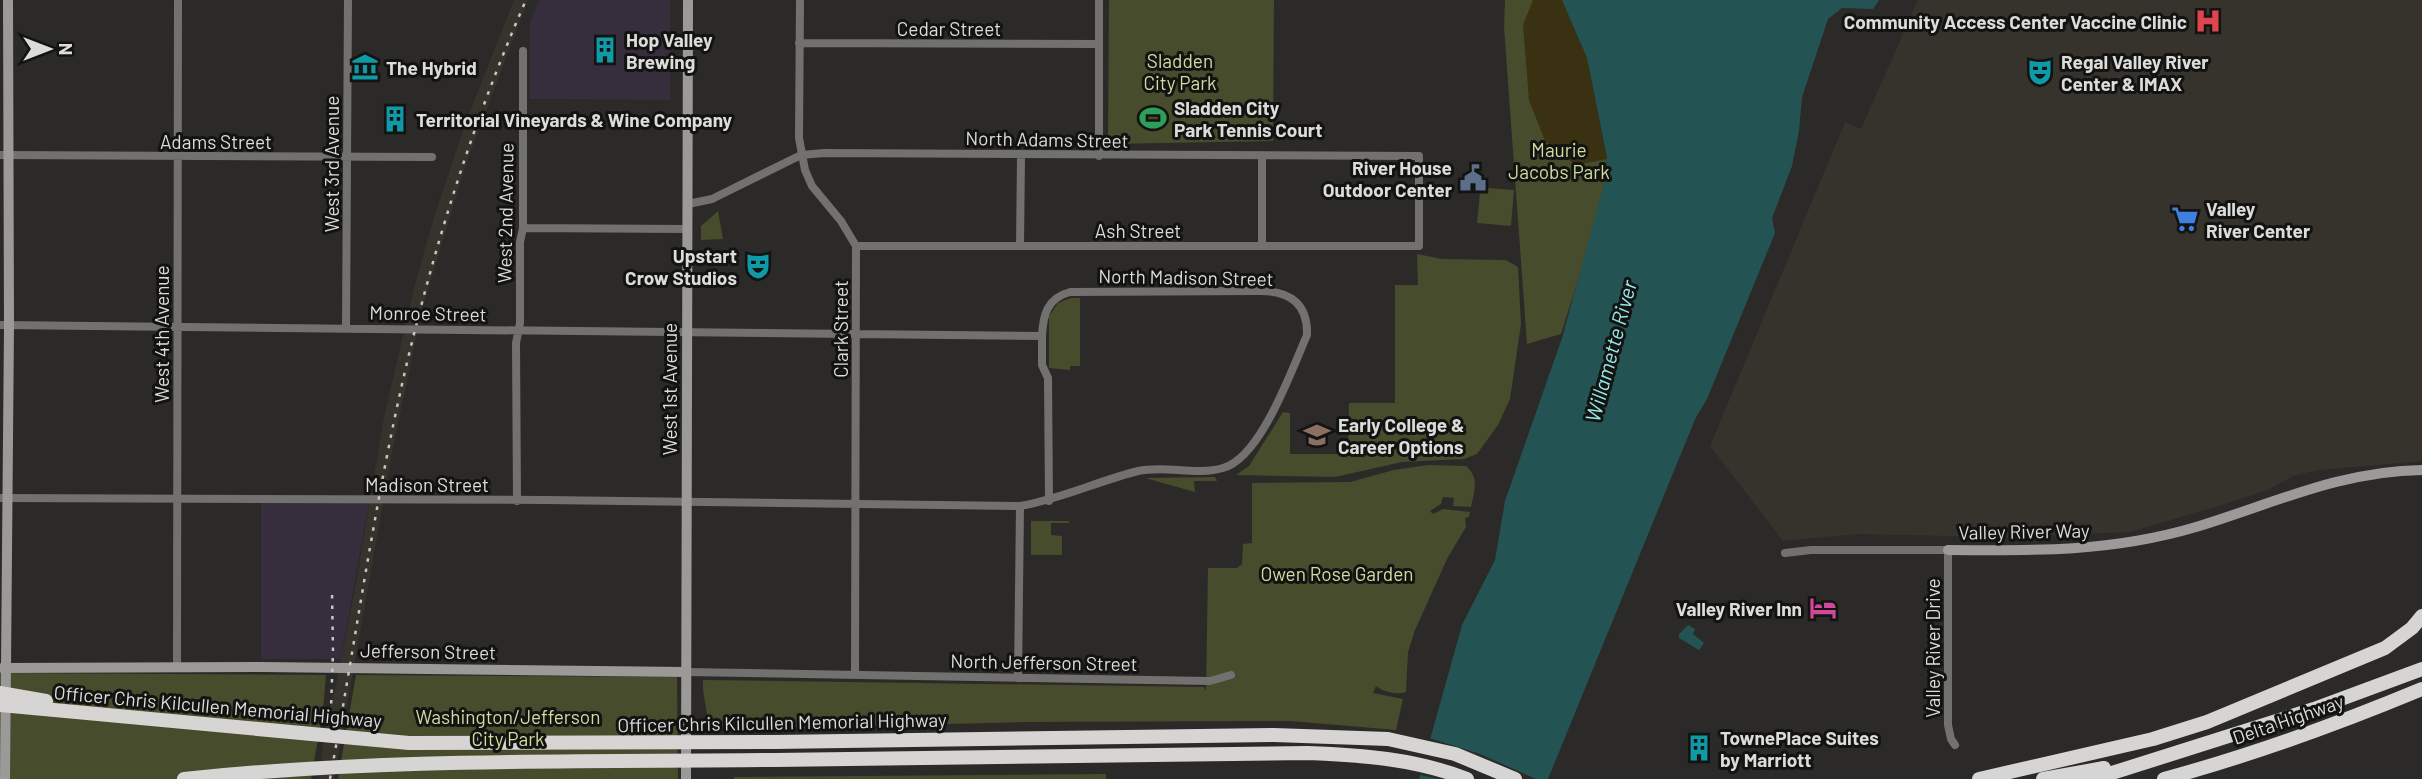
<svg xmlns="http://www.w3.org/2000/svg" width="2422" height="779" font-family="Barlow,sans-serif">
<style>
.built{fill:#35332b}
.industrial{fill:#362d3d}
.green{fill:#464c2c}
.sand{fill:#393111}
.water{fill:#245353}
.pier{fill:#2b2a28}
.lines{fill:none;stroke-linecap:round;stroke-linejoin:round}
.street{stroke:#727170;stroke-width:8}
.secondary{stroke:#9b9a98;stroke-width:10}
.highway{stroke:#d7d5d3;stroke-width:14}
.rail{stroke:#c7c7c5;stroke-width:2.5;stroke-dasharray:3.5 7;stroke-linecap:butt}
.highway-bridge{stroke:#d7d5d3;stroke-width:14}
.labels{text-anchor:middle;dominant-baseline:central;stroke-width:6;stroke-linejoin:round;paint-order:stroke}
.poi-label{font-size:19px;font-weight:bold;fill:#dcdcda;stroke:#131312;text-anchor:start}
.street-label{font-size:19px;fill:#dcdcda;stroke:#131312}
.park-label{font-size:19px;fill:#d1dda0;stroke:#131312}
.water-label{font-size:21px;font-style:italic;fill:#95e9e9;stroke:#131312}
</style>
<rect width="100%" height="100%" fill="#2b2a28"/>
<!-- built -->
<path class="built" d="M514 0H528L466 164 423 306 393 447 334 779H319L326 721 337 681 356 583 384 417 415 284 433 221 465 124Z
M1918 0H2422V461L2318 470 2293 476 2268 490 2225 504 2130 532 2000 537 1857 534 1783 541 1710 446 1845 122 1861 129Z"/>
<!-- industrial -->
<path class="industrial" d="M539 0H670V100L530 99V23Z
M261 502H369L341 659H261Z"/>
<!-- green -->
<path class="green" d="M1109 0H1274L1273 141 1108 144Z
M1505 0H1562L1607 159 1605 195 1561 334 1527 344 1504 27Z
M1488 188 1514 190 1511 226 1477 223 1480 193 1487 194Z
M718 211 723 239 701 240V226Z
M1417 254 1442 259 1506 260 1518 267 1521 324 1510 399 1498 425 1477 454 1464 459 1402 462 1335 477 1236 475 1249 466 1283 412 1290 413V454H1348L1349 403H1395V285H1418Z
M1071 298H1080V366H1070V370L1049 368V316L1058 303Z
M1428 465 1466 466C1480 478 1474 492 1471 507L1453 506 1454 498 1443 497 1441 504 1430 511 1433 514 1443 509 1470 512 1469 517 1465 518 1466 527 1447 559 1415 630 1408 652 1406 692C1398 695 1383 692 1376 686L1373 693 1403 699 1396 730 1290 721 1024 722 708 730C709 713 702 697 703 680L1204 687 1206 691 1208 568H1237L1242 564 1243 544 1252 543V483L1350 482 1394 470Z
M1215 477 1217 481H1194L1195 492 1145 478Z
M1031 521H1069V523H1051V535L1062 536V555H1031Z
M0 673 326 675 323 710 311 779H0Z
M356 675 677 677 678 779H338Z
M1106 774V779H734V777Z"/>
<!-- sand -->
<path class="sand" d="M1533 0H1562L1566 8 1587 58 1607 159 1576 165 1545 141 1529 100 1523 25Z"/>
<!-- water -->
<path class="water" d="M1562 0H1879L1873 9 1842 8 1828 19 1802 97 1799 131 1792 166 1772 218 1775 233 1707 399 1696 417 1548 779H1419L1462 625 1495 560 1505 501 1562 338 1606 177 1607 158 1587 58Z
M1688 625 1695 629 1693 634 1704 643 1699 650 1679 638V634Z"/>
<!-- pier -->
<path class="pier" d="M1426 737 1480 754 1536 779H1438L1416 774Z"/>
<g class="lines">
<!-- street -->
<path class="street" d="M800 0 799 138 805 170 812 186 841 221 856 246 855 675
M799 43 1099 44
M0 155 432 157
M1099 156V0
M1262 156V246
M688 204 712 199 801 155 824 153 1419 156V246H856
M523 228 688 229
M1020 246 1021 155
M0 325 1042 336C1043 315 1047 298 1070 292L1261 291C1291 291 1308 305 1307 335 1292 369 1261 458 1223 468 1196 476 1166 465 1138 471 1098 481 1061 499 1020 506L545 500 0 498
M346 328 348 0
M1042 336V365L1048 378 1049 501
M517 501 516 343 520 323V242L523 228V51
M1785 553 1811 550H1948V725L1951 739 1955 745
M177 667 178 0
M685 672 1210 681 1231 675
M1018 678 1020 506"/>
<!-- secondary -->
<path class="secondary" d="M1948 550C2034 551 2112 552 2196 527 2272 504 2340 471 2422 470
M2 668 263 667 685 672
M5 779 9 326 8 0
M686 779 688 0"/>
<!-- highway -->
<path class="highway" d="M774 742 1274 735 1388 739 1455 754 1515 779
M774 760 1308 753C1362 755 1416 759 1467 779
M1979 779 2153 739 2207 722 2385 648 2412 628 2422 616
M2043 779 2104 768
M2093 779 2314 709 2422 669
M2164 779C2252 755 2338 724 2422 689"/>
<!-- rail -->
<path class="rail" d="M330 735 333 652 332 592
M330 779C358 628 378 475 416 326 444 215 480 105 526 0"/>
<!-- highway-bridge -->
<path class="highway-bridge" d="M0 693 46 701
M0 705 409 743 774 742
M184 779C380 758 577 762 774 760"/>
</g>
<!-- icons -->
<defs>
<g id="hospital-bare" transform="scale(2.1)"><path d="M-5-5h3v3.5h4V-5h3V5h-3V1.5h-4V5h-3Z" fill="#e0444e" stroke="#131312" stroke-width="2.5" paint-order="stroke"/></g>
<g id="building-bare" transform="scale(2.1)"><path d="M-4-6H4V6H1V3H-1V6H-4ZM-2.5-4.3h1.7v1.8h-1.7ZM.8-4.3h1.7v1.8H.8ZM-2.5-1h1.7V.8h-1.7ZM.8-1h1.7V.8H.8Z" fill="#0f9aa8" stroke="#131312" stroke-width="2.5" paint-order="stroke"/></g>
<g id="museum-bare" transform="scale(2.1)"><path d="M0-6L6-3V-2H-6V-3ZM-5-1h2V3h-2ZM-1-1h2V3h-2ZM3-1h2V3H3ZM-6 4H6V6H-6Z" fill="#0f9aa8" stroke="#131312" stroke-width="2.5" paint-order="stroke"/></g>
<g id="theatre-bare" transform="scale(2.1)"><path d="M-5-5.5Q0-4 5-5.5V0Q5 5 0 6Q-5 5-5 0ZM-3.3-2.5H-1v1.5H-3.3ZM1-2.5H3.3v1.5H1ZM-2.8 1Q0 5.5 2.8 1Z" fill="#0f9aa8" stroke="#131312" stroke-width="2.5" paint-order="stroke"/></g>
<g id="stadium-bare" transform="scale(2.1)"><path d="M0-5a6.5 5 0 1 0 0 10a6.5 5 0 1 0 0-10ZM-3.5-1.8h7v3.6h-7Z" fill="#2e9e5b" stroke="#131312" stroke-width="2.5" paint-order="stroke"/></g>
<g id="civic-bare" transform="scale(2.1)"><path d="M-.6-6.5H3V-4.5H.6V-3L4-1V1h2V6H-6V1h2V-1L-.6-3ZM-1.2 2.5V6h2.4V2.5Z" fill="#5c6f8a" stroke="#131312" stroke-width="2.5" paint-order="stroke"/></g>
<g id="supermarket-bare" transform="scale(2.1)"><path d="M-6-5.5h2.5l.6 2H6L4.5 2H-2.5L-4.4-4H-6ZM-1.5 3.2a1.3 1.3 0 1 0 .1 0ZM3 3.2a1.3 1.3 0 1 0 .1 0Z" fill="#3f7fe0" stroke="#131312" stroke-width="2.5" paint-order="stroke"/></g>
<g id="school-bare" transform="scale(2.1)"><path d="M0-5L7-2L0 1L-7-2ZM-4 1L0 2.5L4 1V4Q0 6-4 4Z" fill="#8d6e63" stroke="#131312" stroke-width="2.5" paint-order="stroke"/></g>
<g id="hotel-bare" transform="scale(2.1)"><path d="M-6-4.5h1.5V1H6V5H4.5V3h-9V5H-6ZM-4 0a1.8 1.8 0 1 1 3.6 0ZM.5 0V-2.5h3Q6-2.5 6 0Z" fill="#d1479c" stroke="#131312" stroke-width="2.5" paint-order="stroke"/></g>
</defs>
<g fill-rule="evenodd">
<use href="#hospital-bare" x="2208" y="21"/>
<use href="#building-bare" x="605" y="50"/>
<use href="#museum-bare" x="365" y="67"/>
<use href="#theatre-bare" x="2040" y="72"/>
<use href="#stadium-bare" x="1153" y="118"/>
<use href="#building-bare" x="395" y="119"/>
<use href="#civic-bare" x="1473" y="178"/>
<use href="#supermarket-bare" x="2185" y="219"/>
<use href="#theatre-bare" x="758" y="266"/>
<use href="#school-bare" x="1317" y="435"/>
<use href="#hotel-bare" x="1823" y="608"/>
<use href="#building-bare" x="1699" y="748"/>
</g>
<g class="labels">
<!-- poi labels -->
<g class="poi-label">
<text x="2187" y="21" text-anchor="end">Community Access Center Vaccine Clinic</text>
<text x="626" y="39">Hop Valley<tspan x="626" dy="22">Brewing</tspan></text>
<text x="2061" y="61">Regal Valley River<tspan x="2061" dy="22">Center &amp; IMAX</tspan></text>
<text x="386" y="67">The Hybrid</text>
<text x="1174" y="107">Sladden City<tspan x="1174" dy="22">Park Tennis Court</tspan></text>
<text x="416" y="119">Territorial Vineyards &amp; Wine Company</text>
<text x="1452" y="167" text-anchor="end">River House<tspan x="1452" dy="22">Outdoor Center</tspan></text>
<text x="2206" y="208">Valley<tspan x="2206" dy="22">River Center</tspan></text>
<text x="737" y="255" text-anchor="end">Upstart<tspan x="737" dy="22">Crow Studios</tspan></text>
<text x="1338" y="424">Early College &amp;<tspan x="1338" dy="22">Career Options</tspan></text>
<text x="1802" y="608" text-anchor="end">Valley River Inn</text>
<text x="1720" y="737">TownePlace Suites<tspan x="1720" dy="22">by Marriott</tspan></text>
</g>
<!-- street labels -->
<g class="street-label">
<text x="949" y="28">Cedar Street</text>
<text transform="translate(1047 139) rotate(1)">North Adams Street</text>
<text x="216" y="141">Adams Street</text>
<text transform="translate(331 164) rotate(-90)">West 3rd Avenue</text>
<text transform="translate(505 213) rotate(-89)">West 2nd Avenue</text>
<text x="1138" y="230">Ash Street</text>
<text transform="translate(1186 277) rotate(1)">North Madison Street</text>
<text transform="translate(428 313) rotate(1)">Monroe Street</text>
<text transform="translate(840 329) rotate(-90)">Clark Street</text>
<text transform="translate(161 334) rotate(-90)">West 4th Avenue</text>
<text transform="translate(669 389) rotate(-90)">West 1st Avenue</text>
<text x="427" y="484">Madison Street</text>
<text transform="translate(2024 531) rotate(-1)">Valley River Way</text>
<text transform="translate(1932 648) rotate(-90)">Valley River Drive</text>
<text transform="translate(428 651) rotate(1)">Jefferson Street</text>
<text transform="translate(1044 662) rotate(1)">North Jefferson Street</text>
<text transform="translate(218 706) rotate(5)">Officer Chris Kilcullen Memorial Highway</text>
<text transform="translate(2288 719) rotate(-19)">Delta Highway</text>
<text transform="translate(782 722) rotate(-1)">Officer Chris Kilcullen Memorial Highway</text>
</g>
<!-- park labels -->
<g class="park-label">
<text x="1180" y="60">Sladden<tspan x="1180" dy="22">City Park</tspan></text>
<text x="1559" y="149">Maurie<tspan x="1559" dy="22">Jacobs Park</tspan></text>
<text x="1337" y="573">Owen Rose Garden</text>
<text x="508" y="716">Washington/Jefferson<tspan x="508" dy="22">City Park</tspan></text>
</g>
<!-- water labels -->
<g class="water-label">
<text transform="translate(1610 351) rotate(-75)">Willamette River</text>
</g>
</g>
<!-- north arrow -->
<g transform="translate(49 49) rotate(90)" stroke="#131312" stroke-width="5" paint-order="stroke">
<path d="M0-5L12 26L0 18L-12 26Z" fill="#dcdcda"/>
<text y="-10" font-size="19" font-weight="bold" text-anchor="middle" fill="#dcdcda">N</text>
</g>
</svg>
